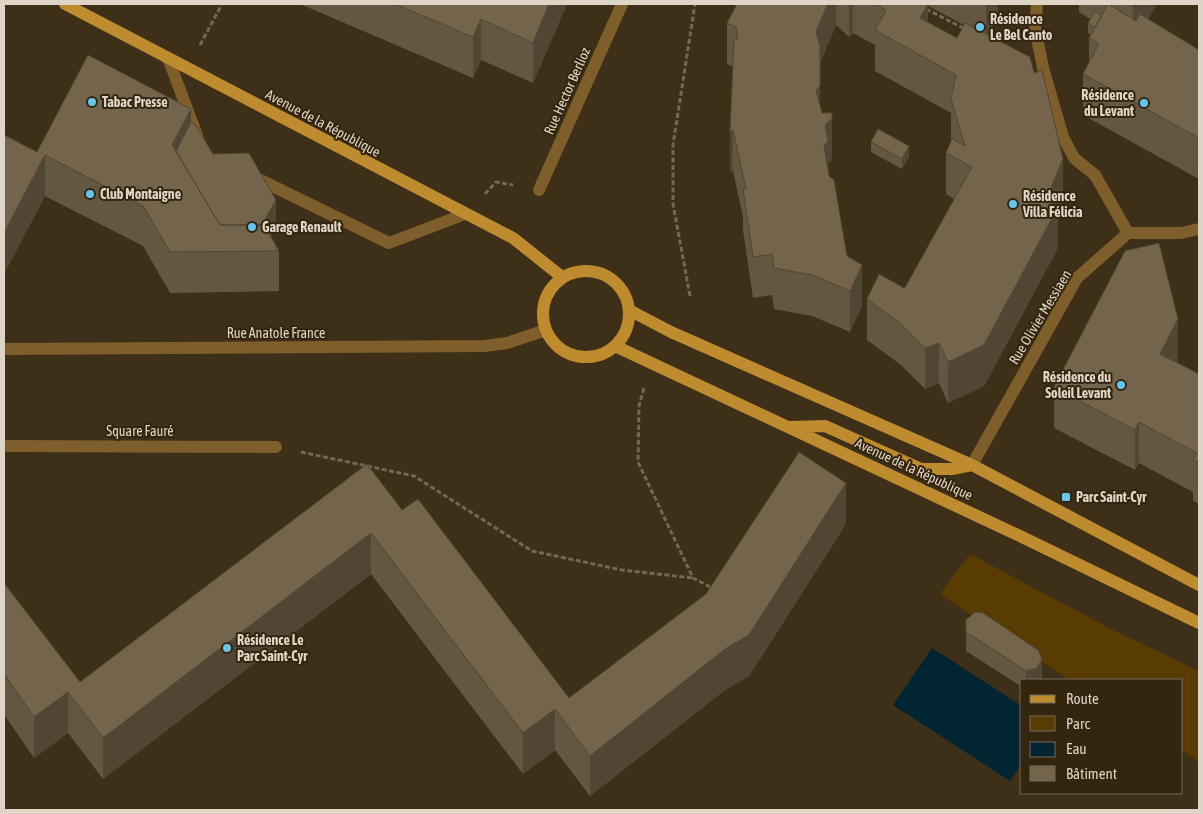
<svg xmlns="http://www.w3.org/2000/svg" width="1203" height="814" font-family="'Asap Condensed',sans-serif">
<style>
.green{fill:#593c02}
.water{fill:#012533}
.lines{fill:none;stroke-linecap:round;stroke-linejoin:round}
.path{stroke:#746753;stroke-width:3;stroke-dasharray:5 2.5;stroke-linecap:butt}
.lane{stroke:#7e5e2a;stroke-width:12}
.street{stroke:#7e5e2a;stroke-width:12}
.primary{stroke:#bf8b2f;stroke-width:12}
.wall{fill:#645640;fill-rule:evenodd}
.shaded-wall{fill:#514634}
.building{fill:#74644b;stroke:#514634}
.poi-dot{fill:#64c5ee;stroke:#33250e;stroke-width:2}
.labels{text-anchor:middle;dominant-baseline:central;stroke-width:4;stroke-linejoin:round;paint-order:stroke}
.poi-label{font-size:14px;font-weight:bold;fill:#ded5c7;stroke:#33250e;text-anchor:start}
.street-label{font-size:14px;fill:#ded5c7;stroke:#33250e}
</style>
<rect width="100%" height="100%" fill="#3e2f18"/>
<!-- green -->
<path class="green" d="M970 554 1113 630 1199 671V762L1182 751V680H1069L940 594Z"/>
<!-- water -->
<path class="water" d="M932 648 1022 706V763L1010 781 893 705Z"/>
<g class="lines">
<!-- path -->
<path class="path" d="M926 9 965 29
M200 45 222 4
M485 194 496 182 513 185
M690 296 673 204V145L695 4
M644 388 639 406 638 462 693 578 714 589
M301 452 414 476 532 551 622 570 693 578"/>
<!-- lane -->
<path class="lane" d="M168 58 198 138
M252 176 389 243 465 214
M4 446 276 447"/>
<!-- street -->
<path class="street" d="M1037 4 1035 28 1043 68 1063 137 1074 158 1095 175 1128 233
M539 190 622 4
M4 349 484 346 507 343 546 330
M972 465 1077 278 1128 233H1181L1199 229"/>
<!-- primary -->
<path class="primary" d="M65 4 513 238 562 277
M543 314a43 43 0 1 1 86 0a43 43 0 1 1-86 0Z
M629 310 671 332 972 465 1199 585
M615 346 1022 537 1199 623
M790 427 825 426 921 469H952L972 465"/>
</g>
<!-- wall -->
<path class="wall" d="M300 4H567L533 83 481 60 473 78Z
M737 4H998V17L988 35 1063 199 1058 212V248L984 386 948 403 939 383 925 389 901 365 867 340V299L904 288 906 286 954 199 946 194V153L951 141V113L875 71V45L853 33 849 37 836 25 820 63V105L832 160 828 163 829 176 847 256 862 306 850 332 812 316 774 309 772 295 753 298 743 230V217L733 171 730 172 733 67 727 64V23ZM928 6 964 25 957 38 928 23Z
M1079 4H1157L1148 19 1199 50V179L1083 115V74L1089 63V38L1091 35 1088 33V23L1090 19 1079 12Z
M191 122 213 154 276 227 271 236 279 251V291L170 293 143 246 45 196 4 274V135L37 152Z
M871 142 909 156 902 169 871 152Z
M1178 360 1177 362 1199 374V504L1193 501V492L1139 463 1135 470 1054 428V387Z
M402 510 569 698 846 524 749 676 725 690 590 796 555 750 523 774 371 574 103 779 68 733 34 758 10 723 4 715V583L80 682Z
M966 620 1042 679 1041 680H1022V687L966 651Z"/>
<!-- shaded-wall -->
<path class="shaded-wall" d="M549 4H567L533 83V43Z
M828 4H836V25L816 72V31Z
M849 4H853V33L849 37Z
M928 4V44L920 18Z
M986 4H998V17L986 37Z
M1133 4H1157L1133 45Z
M481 19V60L473 78V37Z
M820 86V127L816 90Z
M191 109V149L179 171 172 145Z
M832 119V160L828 163V182L824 146 825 125Z
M733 130V171L730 172V131Z
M909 146V156L902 169V159Z
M45 155V196L4 274V233Z
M1063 159V199L1058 212V248L984 386 948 403V362L1046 200Z
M276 200V227L264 249 260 230Z
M862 265V306L850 332V291Z
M1178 319V360L1160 395V354Z
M939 343V383L925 389V348Z
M1139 422V463L1135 470V430Z
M846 483V524L749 676 725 690 590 796V756Z
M371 533V574L103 779V738Z
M1042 659V679L1041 680H1026V671Z
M68 692V733L34 758V717Z
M555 709V750L523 774V733Z"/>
<!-- building -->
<path class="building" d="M395 4H549L533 43 481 19 473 37Z
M737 4H828L816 31 820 47V86L816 90 822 113H832V119L825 125 828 141 824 146 829 176 834 180 847 256 862 265 850 291 812 275 774 268 772 254 753 257 743 189H746L733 130 730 131 734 39 738 40 736 27 727 23Z
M875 4H928L920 18 957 38 965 23 1030 57 1034 73 1042 70 1063 159 1046 200 1058 207 984 345 948 362 939 343 925 348 901 324 867 299 879 274 904 288 906 286 972 167 946 153 952 139 965 146 951 99 956 75 875 30 886 10Z
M1108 4 1136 21 1140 14 1199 50V138L1083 74 1099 44 1089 38Z
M1095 11 1102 16 1095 27 1088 23Z
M88 55 191 109 172 145 220 225H264L279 251 170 252 143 206 45 155 4 233V135L37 152Z
M191 122 195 124 213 154 249 153 276 200 262 225H220L176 151Z
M878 129 909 146 902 159 871 142Z
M1159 243 1178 319 1160 354 1199 374V463L1193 460 1197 453 1139 422 1135 430 1054 387 1125 251Z
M799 452 846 483 749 635 725 649 590 756 555 709 523 733 371 533 103 738 68 692 34 717 10 682 4 674V583L80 682 367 464 402 510 418 499 569 698 706 594Z
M975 612 983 613 1038 650 1042 659 1037 668 1026 671 966 632V620Z"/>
<!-- markers -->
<g class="poi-dot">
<circle cx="980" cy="27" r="5"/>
<circle cx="92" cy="102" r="5"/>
<circle cx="1144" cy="103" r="5"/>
<circle cx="90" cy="194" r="5"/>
<circle cx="1013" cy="204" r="5"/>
<circle cx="252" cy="227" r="5"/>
<circle cx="1121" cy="385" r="5"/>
<rect x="1061" y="492" width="10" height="10" rx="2.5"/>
<circle cx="227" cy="648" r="5"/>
</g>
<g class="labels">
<!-- poi labels -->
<g class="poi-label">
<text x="990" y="19">Résidence<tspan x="990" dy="16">Le Bel Canto</tspan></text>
<text x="1134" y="95" text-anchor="end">Résidence<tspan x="1134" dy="16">du Levant</tspan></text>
<text x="102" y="102">Tabac Presse</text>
<text x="100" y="194">Club Montaigne</text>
<text x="1023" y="196">Résidence<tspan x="1023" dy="16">Villa Félicia</tspan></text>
<text x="262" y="227">Garage Renault</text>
<text x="1111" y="377" text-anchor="end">Résidence du<tspan x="1111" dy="16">Soleil Levant</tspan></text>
<text x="1076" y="497">Parc Saint-Cyr</text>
<text x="237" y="640">Résidence Le<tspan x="237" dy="16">Parc Saint-Cyr</tspan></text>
</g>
<!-- street labels -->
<g class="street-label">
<text transform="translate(567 91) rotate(-66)">Rue Hector Berlioz</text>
<text transform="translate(323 123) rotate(28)">Avenue de la République</text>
<text transform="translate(1040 317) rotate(-59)">Rue Olivier Messiaen</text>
<text x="276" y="333">Rue Anatole France</text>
<text x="140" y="431">Square Fauré</text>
<text transform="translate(914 469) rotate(25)">Avenue de la République</text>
</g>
</g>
<!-- border -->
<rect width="1203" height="814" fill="none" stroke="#ded5c7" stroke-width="10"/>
<!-- legend -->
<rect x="1020" y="679" width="162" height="115" fill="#33250e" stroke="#776b58"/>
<rect x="1030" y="695" width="25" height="8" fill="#bf8b2f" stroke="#776b58"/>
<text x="1066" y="704" font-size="15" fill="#ded5c7">Route</text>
<rect x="1030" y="716" width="25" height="15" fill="#593c02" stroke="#776b58"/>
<text x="1066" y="729" font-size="15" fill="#ded5c7">Parc</text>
<rect x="1030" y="742" width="25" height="15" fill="#012533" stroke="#776b58"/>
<text x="1066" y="754" font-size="15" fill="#ded5c7">Eau</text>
<rect x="1030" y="766" width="25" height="15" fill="#74644b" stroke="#776b58"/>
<text x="1066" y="779" font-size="15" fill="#ded5c7">Bâtiment</text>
</svg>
